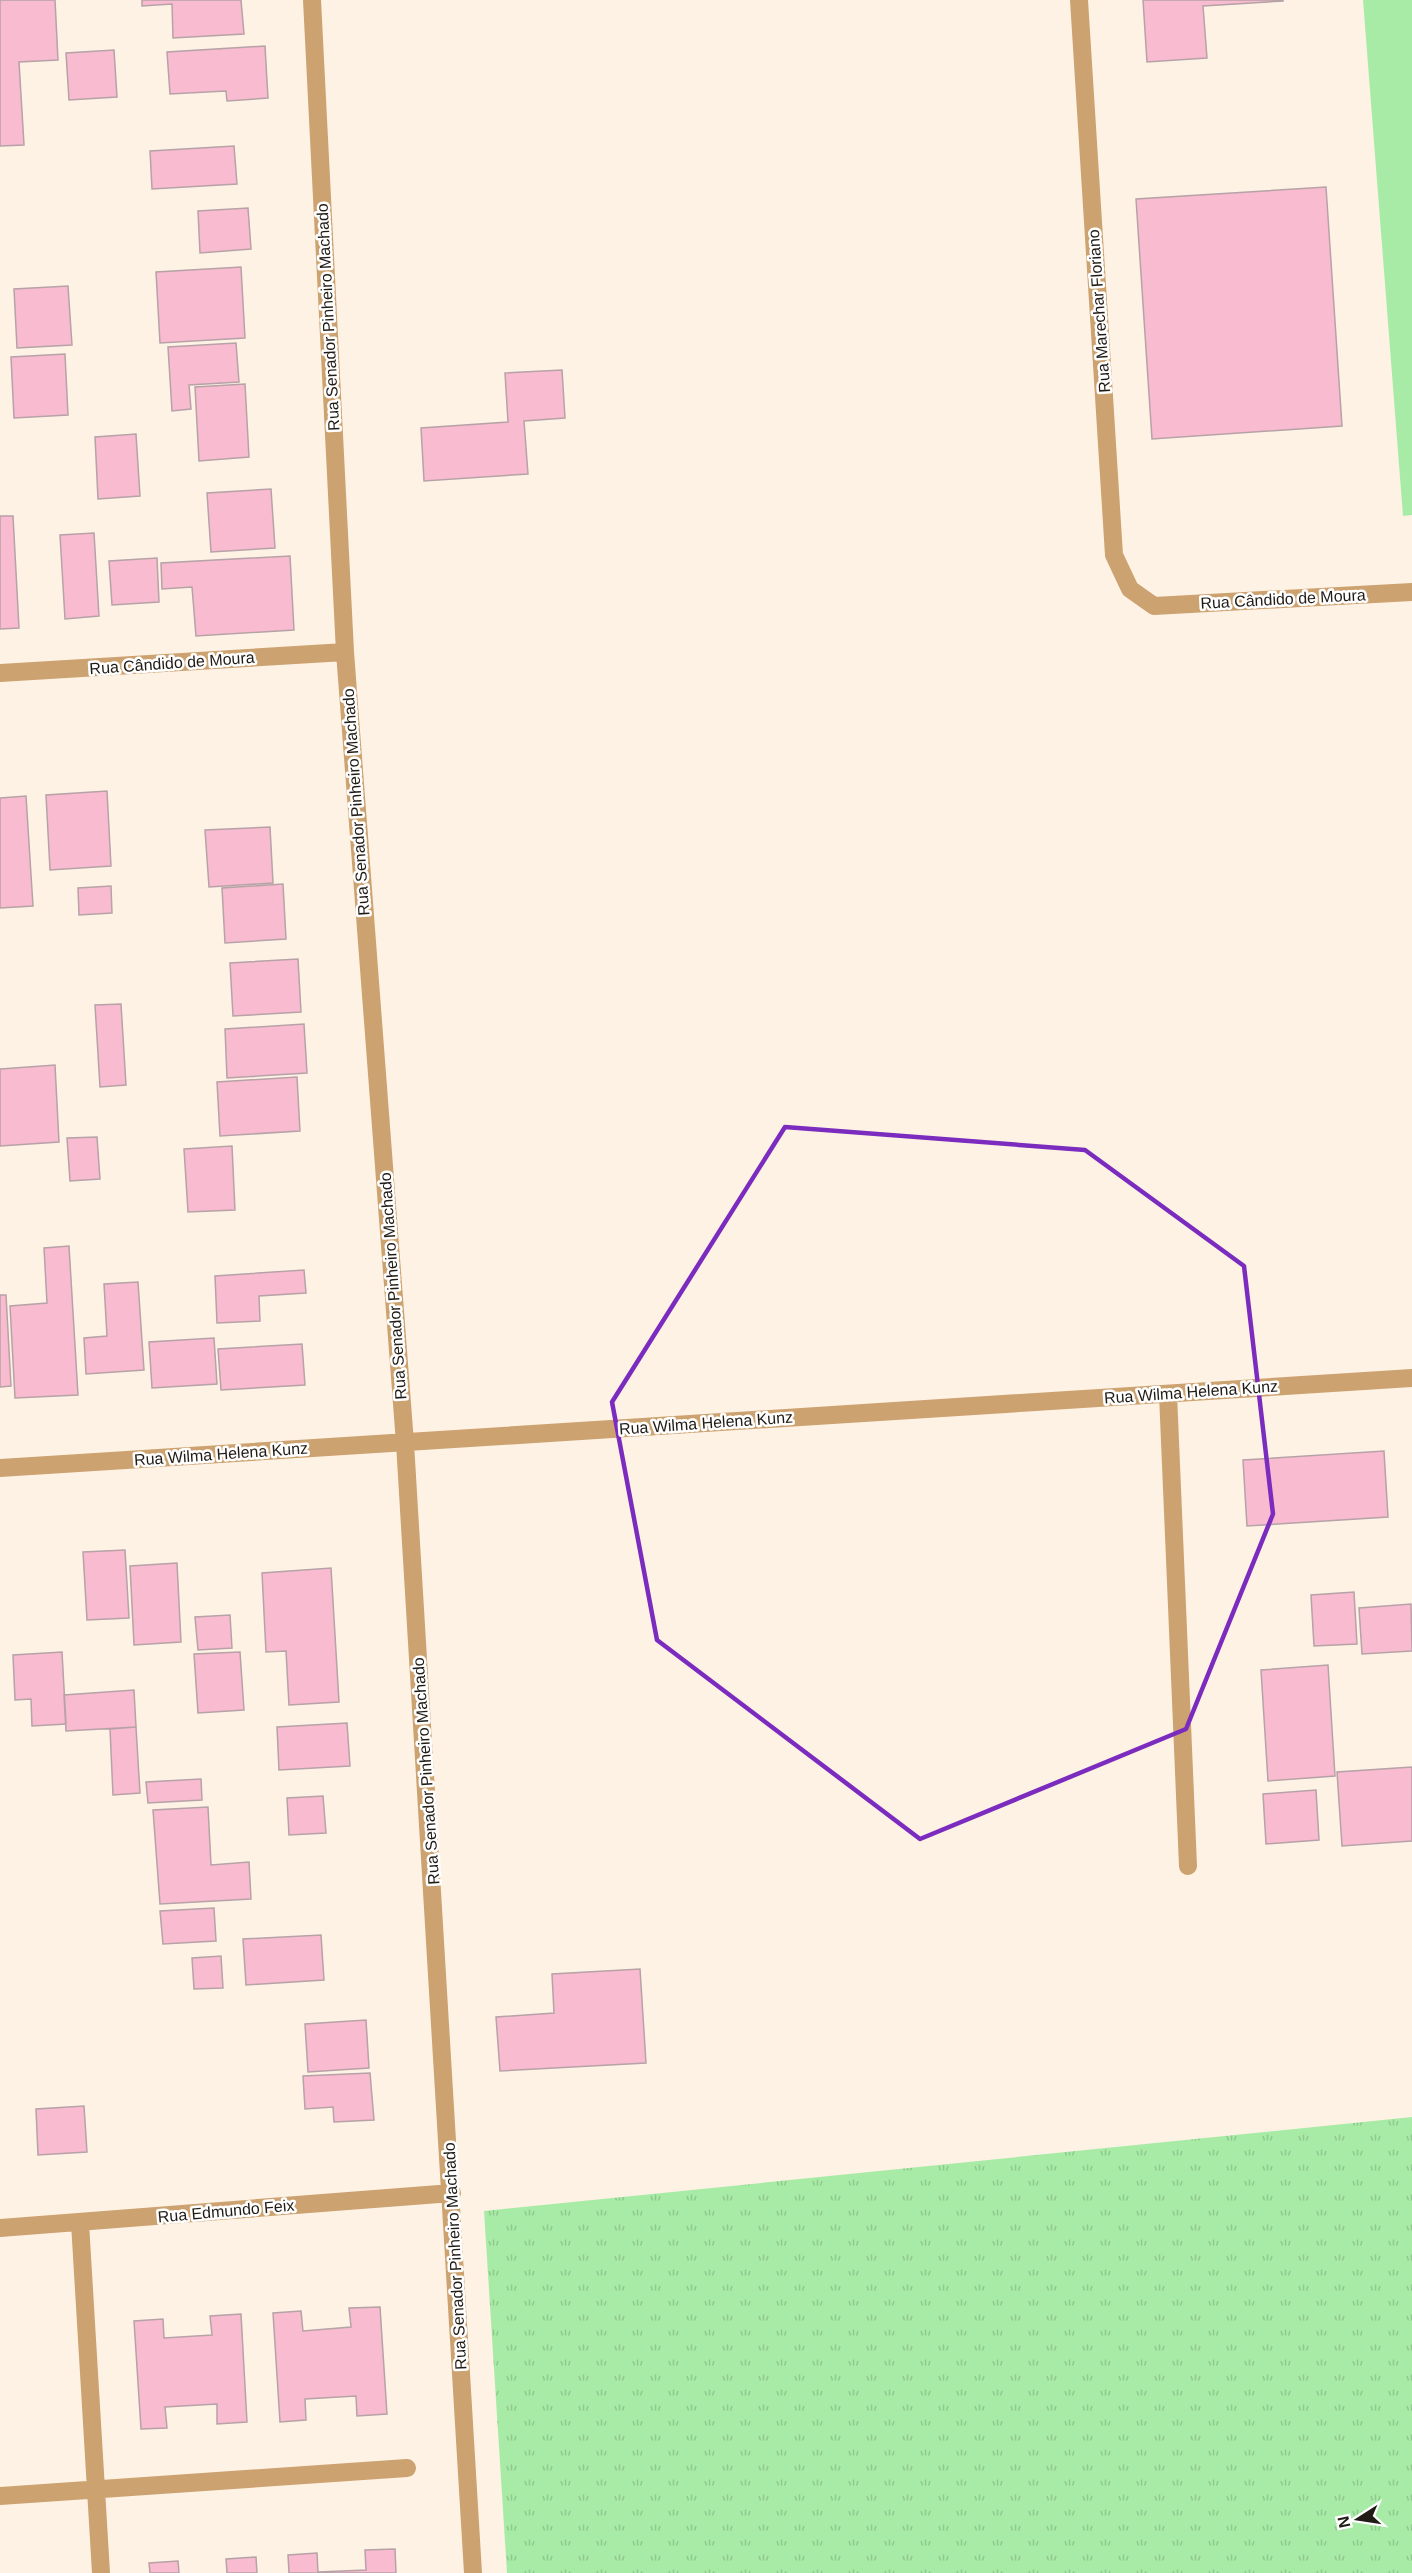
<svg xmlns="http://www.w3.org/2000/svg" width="1412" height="2573" font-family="Helvetica,sans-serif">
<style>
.grass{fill:url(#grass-tufts)}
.pitch{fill:#a8eba6}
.building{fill:#f8bbcf;stroke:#b7a2a8;stroke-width:1.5}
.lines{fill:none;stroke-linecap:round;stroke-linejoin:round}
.minor{stroke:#cca270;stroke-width:18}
.marked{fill:none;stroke:#7b2cbf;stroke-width:4.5;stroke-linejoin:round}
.labels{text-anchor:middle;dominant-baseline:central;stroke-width:5;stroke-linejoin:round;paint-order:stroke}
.street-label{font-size:16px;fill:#201b15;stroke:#fff}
</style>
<defs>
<pattern id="grass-tufts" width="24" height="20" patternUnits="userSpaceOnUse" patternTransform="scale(1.5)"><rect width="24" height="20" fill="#a8eba6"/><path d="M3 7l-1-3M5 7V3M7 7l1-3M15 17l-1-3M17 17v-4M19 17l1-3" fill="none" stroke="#90c98e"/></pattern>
</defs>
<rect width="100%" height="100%" fill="#fef2e5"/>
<!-- grass -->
<path class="grass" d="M1412 2117V2573H507L484 2211Z"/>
<!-- pitch -->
<path class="pitch" d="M1363 0H1412V515L1403 516Z"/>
<!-- building -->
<path class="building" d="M0 0H55L58 60 19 62 24 145 0 146Z
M142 0H241L244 34 173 38 172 4 142 6Z
M1143 0H1283V1L1203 6 1207 58 1147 62Z
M265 46 268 98 227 101 226 91 170 94 167 52Z
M114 50 117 97 69 100 66 53Z
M234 146 237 184 152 189 150 151Z
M1326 187 1342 426 1152 439 1136 199Z
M248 208 251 249 200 253 198 211Z
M241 267 245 338 160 343 156 272Z
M68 286 72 345 17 348 14 289Z
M236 343 239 382 189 385 191 409 172 411 168 347Z
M65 354 68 415 14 418 11 357Z
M562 370 565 418 524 421 528 474 424 481 421 428 508 422 505 373Z
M245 384 249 457 199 461 195 387Z
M136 434 140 496 98 499 95 437Z
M271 489 275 548 211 552 207 493Z
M0 516H13L19 628 0 629Z
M94 533 99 616 65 619 60 535Z
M290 556 294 630 196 636 192 587 162 589 161 563Z
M157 558 159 602 112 605 109 561Z
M107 791 111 866 50 870 46 795Z
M26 796 33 906 0 908V798Z
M270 827 273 883 209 887 205 830Z
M283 884 286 939 225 943 222 888Z
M111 886 112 913 79 915 78 888Z
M298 959 301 1012 233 1016 230 963Z
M121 1004 126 1085 100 1087 95 1005Z
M304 1024 307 1073 227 1078 225 1029Z
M55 1065 59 1142 0 1146V1069Z
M297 1077 300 1131 220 1136 217 1082Z
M97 1137 100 1179 70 1181 67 1138Z
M232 1146 235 1210 188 1212 184 1149Z
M69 1246 78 1395 15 1398 10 1306 47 1303 44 1248Z
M304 1270 306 1293 259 1296 260 1321 217 1323 215 1276Z
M138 1282 144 1370 86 1374 84 1338 107 1336 104 1284Z
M0 1295H6L11 1386 0 1387Z
M214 1338 217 1384 152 1388 149 1342Z
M302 1344 305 1385 221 1390 218 1349Z
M1384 1451 1388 1517 1247 1526 1243 1460Z
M125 1550 129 1618 87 1620 83 1552Z
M177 1563 181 1642 134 1645 130 1566Z
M331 1568 339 1702 289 1705 286 1651 266 1652 262 1573Z
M1354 1592 1357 1644 1314 1646 1311 1595Z
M1411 1604 1412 1651 1362 1654 1359 1608Z
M230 1615 232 1648 198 1650 195 1617Z
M62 1652 66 1724 32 1726 31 1699 15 1700 13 1655Z
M240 1652 244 1710 198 1713 194 1654Z
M1328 1665 1335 1776 1268 1781 1261 1670Z
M134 1690 136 1727 66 1731 64 1695Z
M347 1723 350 1766 279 1770 277 1727Z
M136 1727 140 1793 113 1795 110 1729Z
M1412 1767V1841L1342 1846 1337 1772Z
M201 1779 202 1800 148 1803 146 1782Z
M1316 1790 1319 1840 1266 1844 1263 1794Z
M323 1796 326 1833 289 1835 287 1798Z
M208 1807 211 1865 249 1862 251 1899 160 1904 153 1810Z
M214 1908 216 1941 163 1944 160 1911Z
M321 1935 324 1980 246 1985 243 1939Z
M221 1956 223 1988 194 1989 192 1958Z
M640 1969 646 2063 500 2071 496 2017 554 2013 552 1974Z
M366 2020 369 2068 308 2072 305 2024Z
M370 2073 374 2120 334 2122 333 2107 305 2109 303 2076Z
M84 2106 87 2152 38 2155 36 2109Z
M380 2307 387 2414 357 2416 356 2396 305 2399 306 2420 280 2422 273 2313 301 2311 303 2331 351 2327 349 2308Z
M241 2314 247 2422 217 2424V2404L165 2407 167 2428 141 2429 134 2321 163 2319 164 2338 212 2335 210 2316Z
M395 2549 396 2573H289L288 2555 317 2553 318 2572 366 2570 365 2550Z
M256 2557 257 2573H227L226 2559Z
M178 2561 179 2573H150L149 2563Z"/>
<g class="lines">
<!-- minor -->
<path class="minor" d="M312 0 345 652 405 1443 473 2573
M1079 0 1114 555 1130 589 1154 606 1412 592
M0 673 345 652
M1168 1394 1188 1866
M0 1468 1412 1378
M80 2223 101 2573
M0 2228 452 2193
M0 2496 407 2468"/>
</g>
<!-- marked area -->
<path class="marked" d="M785 1127 1085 1150 1244 1266 1273 1514 1186 1729 920 1839 657 1640 612 1402Z"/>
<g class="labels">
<!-- street labels -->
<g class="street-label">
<text transform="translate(1099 311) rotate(-94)">Rua Marechar Floriano</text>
<text transform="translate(328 317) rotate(-93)">Rua Senador Pinheiro Machado</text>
<text transform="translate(1283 599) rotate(-3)">Rua Cândido de Moura</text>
<text transform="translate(172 663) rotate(-4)">Rua Cândido de Moura</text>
<text transform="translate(356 802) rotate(-94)">Rua Senador Pinheiro Machado</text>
<text transform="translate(393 1286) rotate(-94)">Rua Senador Pinheiro Machado</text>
<text transform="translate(1191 1392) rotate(-4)">Rua Wilma Helena Kunz</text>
<text transform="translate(706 1423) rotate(-4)">Rua Wilma Helena Kunz</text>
<text transform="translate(221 1454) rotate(-4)">Rua Wilma Helena Kunz</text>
<text transform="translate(426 1771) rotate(-94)">Rua Senador Pinheiro Machado</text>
<text transform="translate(226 2211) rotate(-5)">Rua Edmundo Feix</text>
<text transform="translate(455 2256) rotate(-93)">Rua Senador Pinheiro Machado</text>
</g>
</g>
<!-- north arrow -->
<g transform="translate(1358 2519) rotate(258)" stroke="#ffffff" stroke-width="4.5" paint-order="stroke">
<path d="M0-4.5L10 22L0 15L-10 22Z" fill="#201b15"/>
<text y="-9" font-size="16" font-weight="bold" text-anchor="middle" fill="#201b15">N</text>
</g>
</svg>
